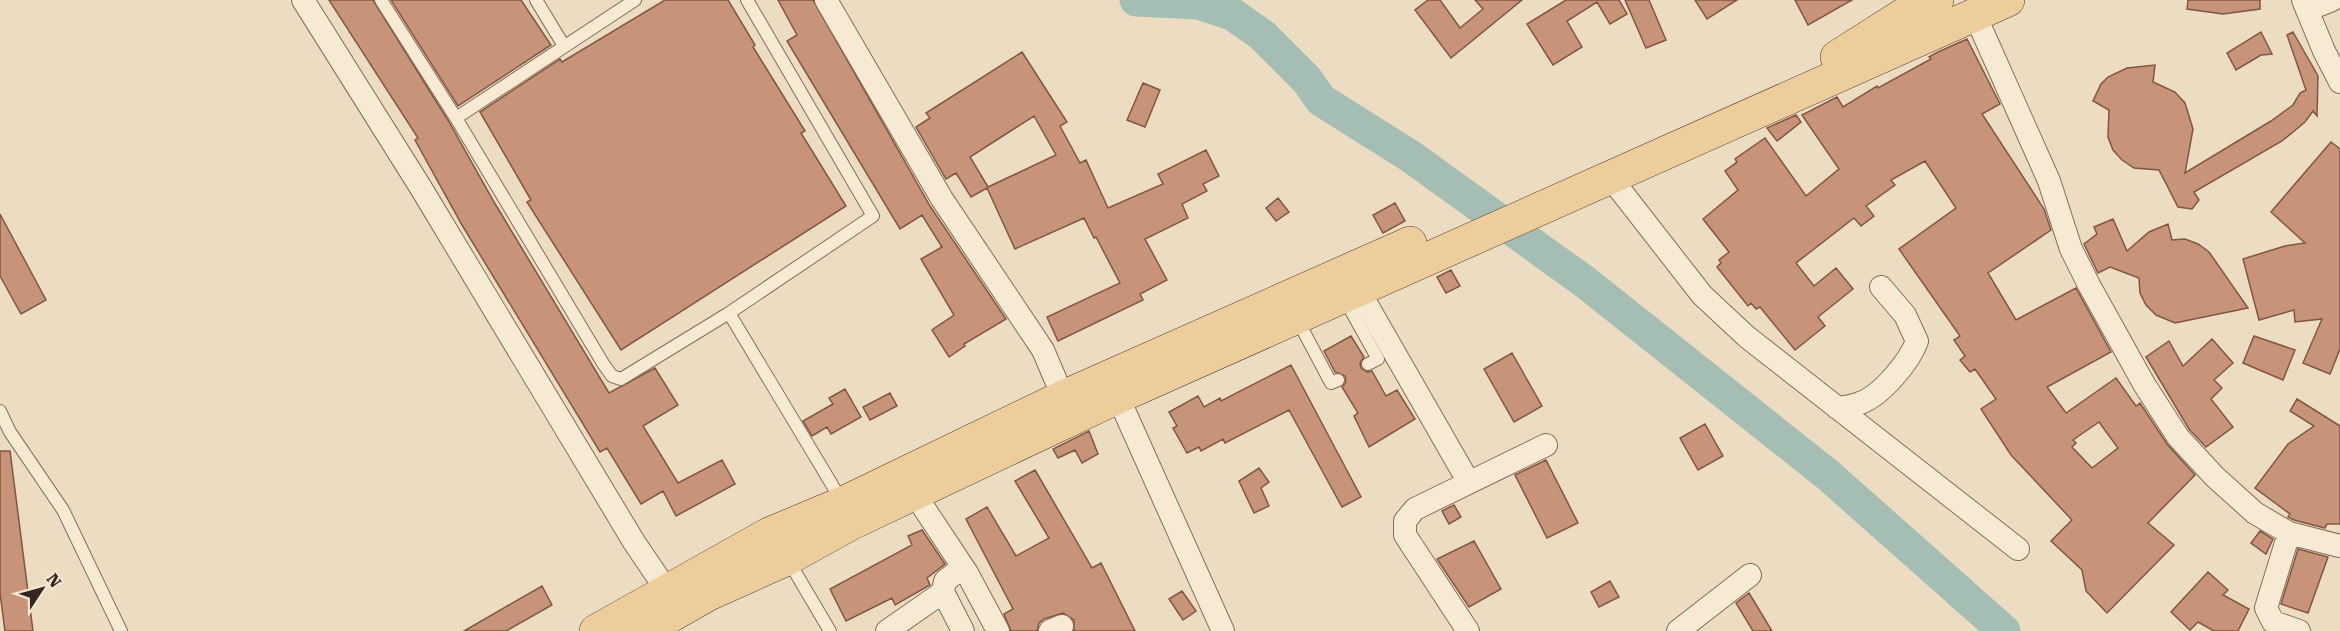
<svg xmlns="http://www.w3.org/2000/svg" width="2340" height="631" font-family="'Roboto Serif',serif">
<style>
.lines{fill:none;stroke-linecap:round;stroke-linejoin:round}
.river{stroke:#a5beb4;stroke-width:33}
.building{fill:#c7947a;stroke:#825642;stroke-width:1.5;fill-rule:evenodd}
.service-casing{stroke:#846d5b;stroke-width:14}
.minor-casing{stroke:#846d5b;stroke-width:24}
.primary-casing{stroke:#523c2f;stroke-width:34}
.service{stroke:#f7ead5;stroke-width:12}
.minor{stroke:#f7ead5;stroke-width:22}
.primary{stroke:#edcd9c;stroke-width:33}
</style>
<rect width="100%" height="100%" fill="#ebdcc2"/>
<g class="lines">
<!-- river -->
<path class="river" d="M1136 0 1199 3 1232 14 1262 35 1307 80 1321 100 1410 156 1585 282 1828 475 2004 631"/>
</g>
<!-- building -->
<path class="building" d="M329 0H373L449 122 494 202 609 393 655 368 678 405 643 426 678 483 722 460 735 484 676 516 663 491 641 504 607 448 600 452 462 225 415 140 418 138Z
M391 0H521L551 45 458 106Z
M665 0H728L755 45 753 47 805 131 801 133 846 206 621 350 527 202 531 200 480 112 560 59 562 62Z
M778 0H813L930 206 1006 319 964 344 965 346 949 357 932 330 954 315 921 259 942 247 922 215 900 229 787 41 797 35Z
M1428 0H1440L1460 28 1483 9 1475 0H1522L1451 58 1415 10Z
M1566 0H1619L1627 14 1610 24 1597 2 1567 21 1582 47 1553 65 1527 24Z
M1625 0H1649L1666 40 1646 48Z
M1695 0H1737L1707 19Z
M1795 0H1852L1808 25Z
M2188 0H2260V9L2223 14 2187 9Z
M2261 32 2272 54 2261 55 2236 70 2227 53Z
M2293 32 2318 76 2317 116 2313 111 2305 122 2282 141 2194 192 2199 200 2192 209 2178 207 2159 170 2134 168 2122 160 2113 150 2108 137 2109 110 2093 101 2101 84 2108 77 2127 68 2155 65 2153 82 2175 92 2185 103 2193 129 2185 173 2271 121 2293 105 2300 93 2306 90 2287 35Z
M1967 39 2000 104 1982 114 2044 209 2051 230 1988 273 2016 320 2076 288 2111 352 2047 387 2066 413 2116 378 2136 406 2140 403 2167 444 2195 475 2148 523 2174 545 2107 613 2086 591 2082 570 2051 541 2072 520 2011 455 1981 409 1996 399 1975 369 1970 372 1960 360 1965 356 1954 340 1960 336 1899 249 1956 208 1925 161 1891 180 1895 185 1866 206 1874 216 1861 226 1854 218 1796 263 1814 286 1836 268 1853 289 1818 317 1825 326 1795 350 1760 307 1756 309 1751 303 1748 306 1717 267 1721 263 1719 260 1729 252 1703 219 1738 190 1725 171 1737 162 1735 159 1765 138 1806 196 1839 169 1802 115 1837 97 1843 107 1877 86 1878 88 1931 59 1929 57 1938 52ZM2099 422 2118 448 2092 468 2072 447 2076 443 2073 440Z
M1022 52 1067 122 1060 126 1080 163 1086 160 1108 208 1163 184 1158 174 1206 150 1219 176 1203 184 1207 191 1182 204 1188 218 1145 239 1167 280 1140 294 1143 300 1058 341 1047 317 1120 283 1096 237 1094 238 1084 218 1015 249 987 188 971 197 956 173 946 179 916 127 930 118 926 113ZM1034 116 1056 155 988 187 970 157Z
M1143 83 1160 90 1145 127 1127 120Z
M1796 115 1801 122 1777 141 1767 128Z
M2331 142 2340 149V349L2330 374 2303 363 2322 319 2295 322 2294 310 2259 320 2243 259 2285 246 2305 243 2271 212Z
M1278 198 1289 212 1276 221 1266 208Z
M1395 203 1405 221 1383 233 1373 215Z
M0 214 46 300 21 314 0 276Z
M2113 219 2127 251 2149 232 2168 224 2172 240 2185 239 2198 244 2209 252 2248 308 2175 323 2156 315 2146 305 2140 293 2139 278 2110 267 2098 273 2084 244 2097 234 2094 227Z
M1451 270 1460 286 1446 293 1437 277Z
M1351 336 1364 357 1360 363 1361 368 1367 372 1372 371 1386 396 1397 390 1415 419 1369 447 1354 416 1358 413 1342 387 1346 382 1345 376 1335 372 1324 351Z
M2254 336 2295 350 2283 380 2243 363Z
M2212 339 2233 363 2214 380 2222 388 2211 399 2233 427 2206 447 2189 429 2146 357 2169 341 2183 366Z
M1512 353 1542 406 1514 422 1484 369Z
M1291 365 1361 497 1342 507 1289 410 1225 443 1223 439 1201 451 1199 447 1187 453 1173 428 1177 426 1169 412 1198 396 1204 407 1220 398 1221 401Z
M845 389 861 417 831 434 827 427 812 436 803 421 833 404 829 398Z
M890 393 897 406 870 420 863 407Z
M2297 399 2340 426V524H2327L2325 528 2294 520 2288 517 2290 514 2255 488 2288 444 2314 426 2290 411Z
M1705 424 1723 456 1698 470 1680 438Z
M1089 431 1098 454 1082 463 1075 450 1058 458 1053 449Z
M0 451H10L33 631H5L0 593Z
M1546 460 1578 523 1547 538 1515 475Z
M1259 468 1269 482 1261 488 1269 506 1254 513 1239 481Z
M1035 470 1092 568 1101 563 1135 631H1074V620L1063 613 1044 619 1039 623 1037 631H1011L1004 614 1013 609 966 519 987 507 1016 556 1049 538 1015 481Z
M1454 505 1461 517 1449 524 1442 511Z
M922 530 945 564 927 578 930 585 895 605 892 598 846 621 830 589 912 545 908 536Z
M2260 531 2273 539 2266 554 2251 543Z
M1474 541 1501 589 1469 607 1437 559Z
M2298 549 2328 557 2308 613 2281 604Z
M2208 572 2228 590 2223 595 2249 609 2238 631H2214L2198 622 2190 630 2171 612Z
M1610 581 1619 597 1599 607 1591 592Z
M542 586 552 605 506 631H464Z
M1182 591 1196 611 1183 620 1169 599Z
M1749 593 1772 631H1753L1736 603Z"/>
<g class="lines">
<!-- service casing -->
<g class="service-casing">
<path id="service" d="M381 0 456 118 604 365 612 376 621 379 729 313 873 216 747 0
M536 0 564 46
M456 118 635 0
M1344 298 1378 359 1368 364
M729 313 843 503
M1297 319 1331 383 1338 380
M0 411 10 432 63 510 121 631
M788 560 830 631"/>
</g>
<!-- minor casing -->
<g class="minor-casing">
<path id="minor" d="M303 0 421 188 634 542 674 601
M826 0 942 199 1043 350 1063 397
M2303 0 2324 51 2340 82
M2307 10 2332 0
M1975 15 2049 181 2071 249 2089 285 2144 384 2178 437 2215 477 2255 513 2289 533 2340 546
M1610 177 1702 295 1747 337 2018 549
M1359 291 1468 481
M1118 397 1223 631
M1837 408C1844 407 1853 406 1860 403 1881 396 1910 361 1917 341L1905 315 1881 287
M914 493 967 573 998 631
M2289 533 2266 608 2273 622 2299 631
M887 631 943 592
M963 631 943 592 945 581 963 567
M1050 631 1062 626
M1468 631 1405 535V521L1415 509 1546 445
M1678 631 1750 575"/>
</g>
<!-- primary casing -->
<g class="primary-casing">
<path id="primary" d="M1837 57 1911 10 1937 0
M596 631 769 534 843 503 1063 397 1410 243
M644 631 709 594 787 559 852 523 1118 397 2008 0"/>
</g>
<!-- service -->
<use href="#service" class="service"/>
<!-- minor -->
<use href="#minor" class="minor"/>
<!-- primary -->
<use href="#primary" class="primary"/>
</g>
<!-- north arrow -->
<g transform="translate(42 589) rotate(54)" stroke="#f3e7d2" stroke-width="4.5" paint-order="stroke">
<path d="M0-4.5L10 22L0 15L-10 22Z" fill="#35271e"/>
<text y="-9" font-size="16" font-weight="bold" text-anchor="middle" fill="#35271e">N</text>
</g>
</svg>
